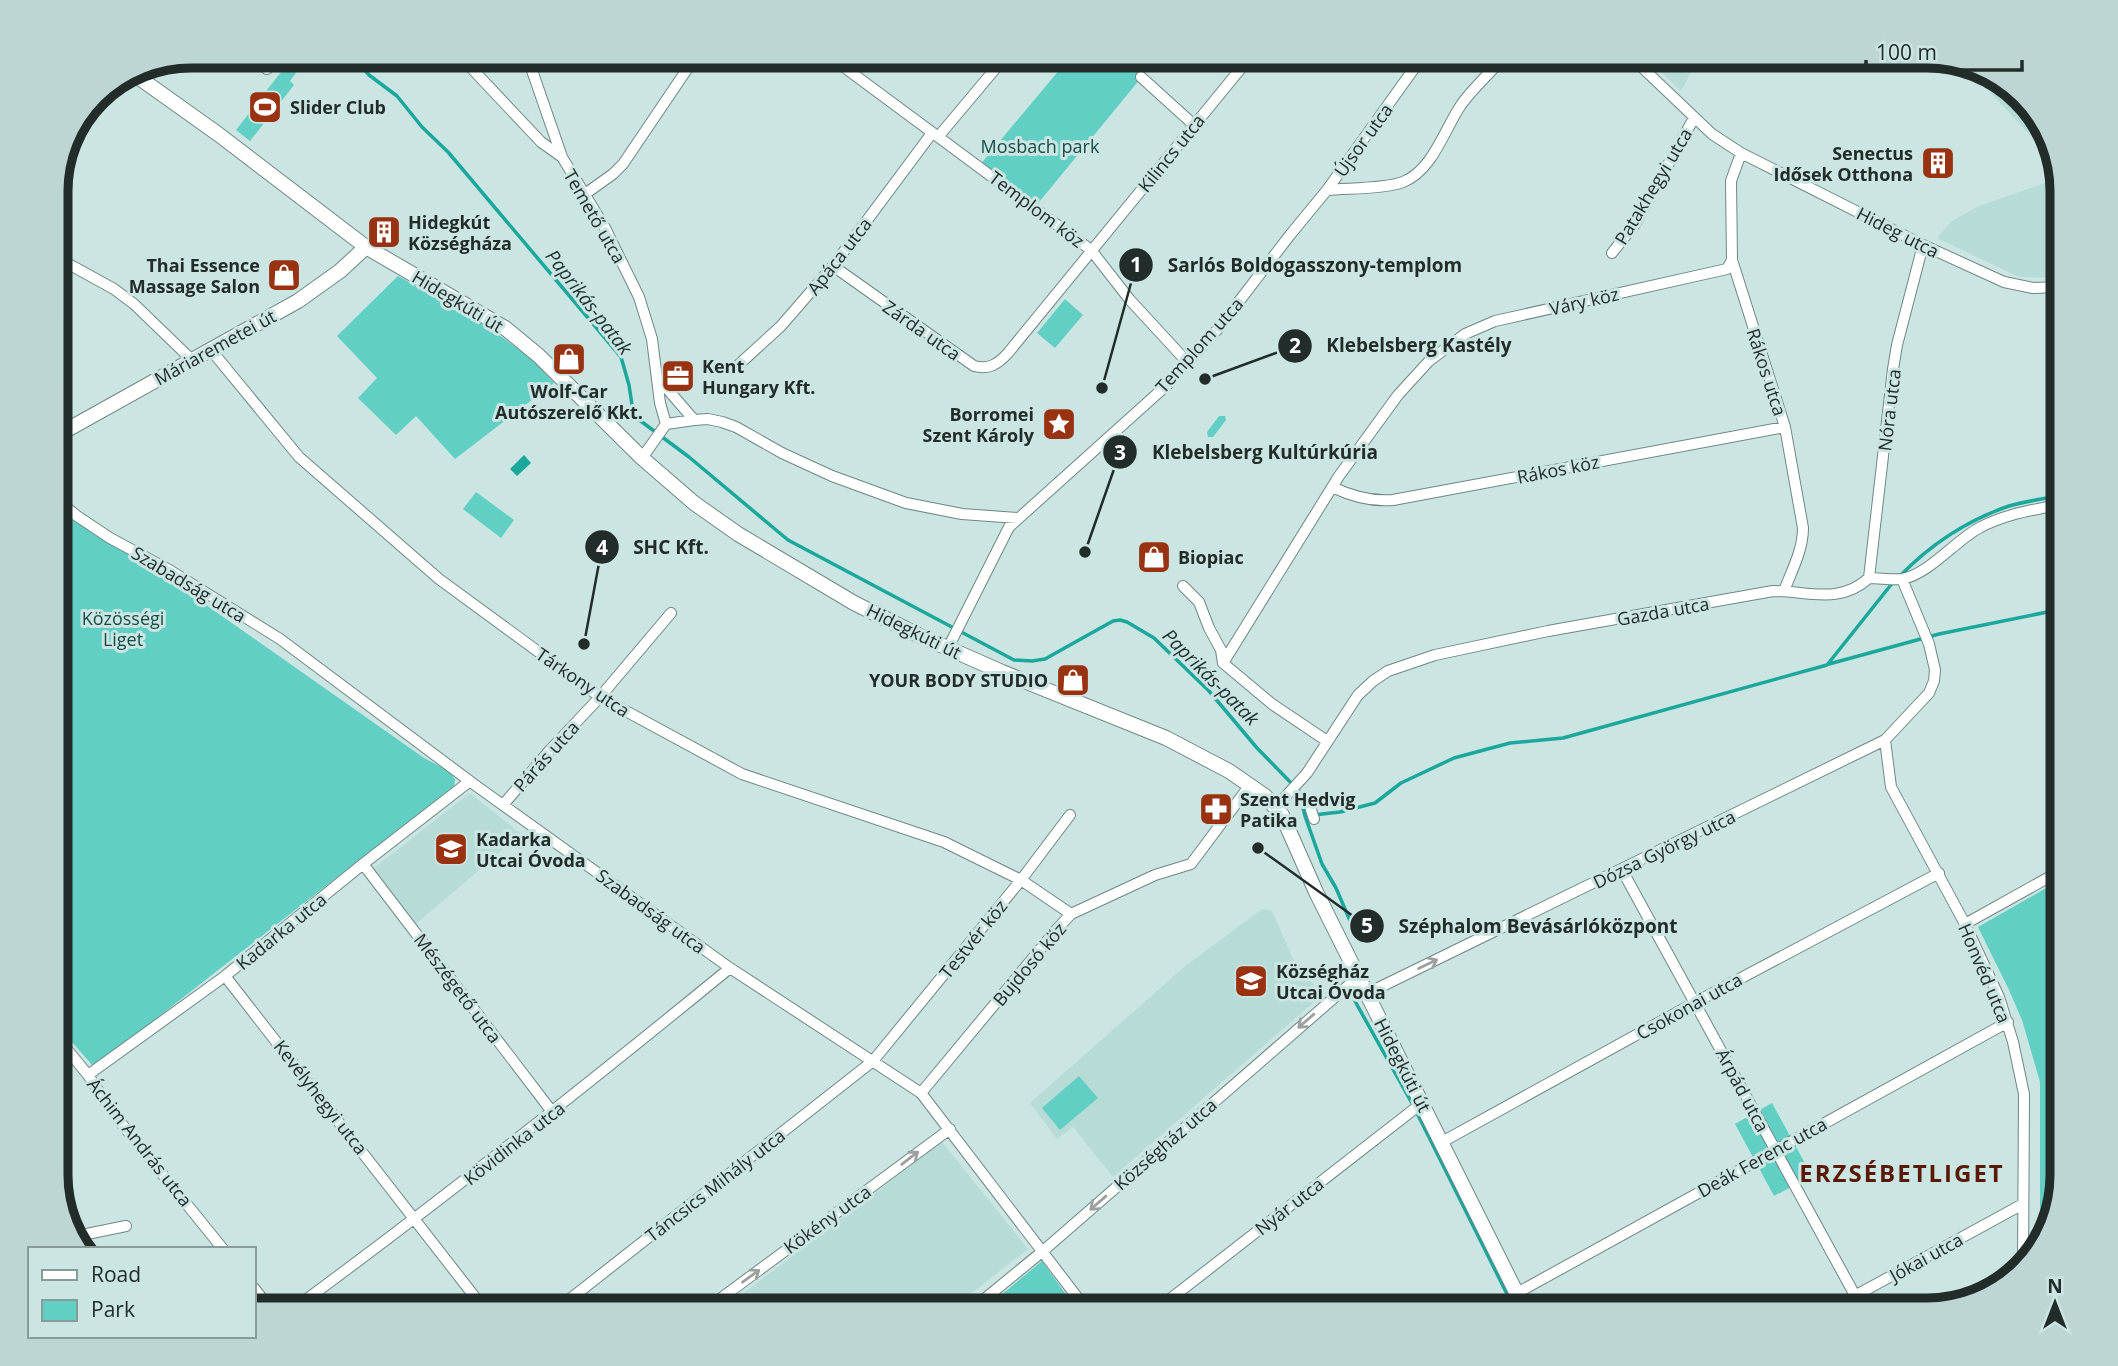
<svg xmlns="http://www.w3.org/2000/svg" width="2118" height="1366" font-family="'Open Sans',sans-serif">
<style>
.built{fill:#b7dbd6}
.green{fill:#62cfc5}
.water{fill:#1ba79c}
.lines{fill:none;stroke-linecap:round;stroke-linejoin:round}
.stream{stroke:#1ba79c;stroke-width:3.5}
.street-casing{stroke:#6f8784;stroke-width:12}
.secondary-casing{stroke:#6f8784;stroke-width:16}
.street{stroke:#fff;stroke-width:10}
.secondary{stroke:#fff;stroke-width:14}
.oneway{stroke:#9ca0a0}
.labels{text-anchor:middle;dominant-baseline:central;stroke-width:6;stroke-linejoin:round;paint-order:stroke}
.poi-label{font-size:18px;font-weight:bold;fill:#222c2b;stroke:#cbe5e2;text-anchor:start}
.street-label{font-size:18px;fill:#222c2b;stroke:#cbe5e2}
.park-label{font-size:18px;fill:#174c48;stroke:#cbe5e2}
.water-label{font-size:19px;font-style:italic;fill:#1b312e;stroke:#cbe5e2}
.district-label{font-size:24px;font-weight:bold;letter-spacing:2px;fill:#5a1904;stroke:#cbe5e2}
.rim{fill:none;stroke:#222c2b;stroke-width:9}
.leader{fill:none;stroke:#222c2b;stroke-width:2.5}
.callout-dot{fill:#222c2b;stroke:#cbe5e2;stroke-width:2.5}
.mark-label{font-size:21px;text-anchor:middle;font-weight:bold;fill:#fff}
.callout-label{font-size:19px;text-anchor:middle;font-weight:bold;fill:#222c2b;stroke:#cbe5e2;stroke-width:6;stroke-linejoin:round;paint-order:stroke}
</style>
<rect width="100%" height="100%" fill="#cbe5e2"/>
<!-- built -->
<path class="built" d="M1645 56H1700L1681 91Z
M1967 68 2002 79 2044 124 2053 159Z
M2059 178 2062 191V278L2019 277 1937 238 1952 221 1977 207Z
M470 793 521 834 416 924 374 868Z
M1262 909 1272 911 1294 961 1322 995 1113 1177 1073 1127 1057 1139 1030 1103 1184 967Z
M942 1142 1028 1249 950 1310H730L727 1306Z"/>
<!-- green -->
<path class="green" d="M1071 56H1159L1035 207 979 166Z
M288 63 298 70 290 81 294 85 250 141 236 130Z
M398 276 483 323 533 360 554 383 455 459 416 416 396 435 358 398 377 378 337 336Z
M1065 299 1083 315 1055 348 1037 333Z
M1219 416H1225L1226 420 1213 437H1208L1207 432Z
M476 492 514 520 501 538 463 509Z
M56 505 75 521 162 574 424 758 451 772 455 780 454 786 94 1067 56 1024V809L58 807 56 804Z
M2062 879V1175L2040 1247V1082L2022 1020 2009 990 1978 927Z
M1079 1076 1098 1098 1060 1130 1042 1108Z
M1772 1103 1812 1176 1774 1196 1735 1124Z
M1042 1261 1077 1310H983Z"/>
<!-- water -->
<path class="water" d="M524 455 531 463 517 476 510 469Z"/>
<g class="lines">
<!-- stream -->
<path class="stream" d="M349 56 355 59 369 75 397 96 422 127 448 152 621 357 629 385 632 405 638 419 689 457 788 540 1014 660 1032 661 1045 659 1113 621 1120 620 1127 622 1154 638 1209 691 1257 748 1299 791 1305 816 1340 812 1375 803 1401 783 1454 758 1510 743 1563 738 1827 665 1894 581
M1900 576C1930 545 1968 520 2009 506 2026 501 2044 499 2062 495
M1829 664 1939 634 2062 609
M1305 816 1322 864 1336 888 1354 930
M1354 989 1352 995 1356 1003 1413 1105 1515 1310"/>
<!-- street casing -->
<g class="street-casing">
<path id="street" d="M251 56 267 69
M460 56 541 142 562 157
M527 56 562 157 604 226 639 297 652 339 660 403 666 424
M829 56 1091 250 1130 300 1188 363
M1630 56 1712 134 1741 153 1923 245 2004 282 2033 288 2062 287
M1141 77 1194 125
M938 137 1006 56
M1741 153 1731 181 1732 260 1785 427 1803 528C1803 550 1792 570 1784 591
M1327 190C1348 188 1385 189 1403 182 1433 170 1444 130 1461 105 1472 89 1492 71 1505 56
M585 194 613 174 623 164 696 56
M1612 253 1635 224 1694 118
M56 257 114 289 134 304 192 360
M833 266 974 366C989 370 998 364 1008 353L1251 56
M211 350 299 457 439 579 600 697 742 774 944 842 1021 880 1071 914
M734 369 781 326 833 266 932 133
M657 377 694 420
M666 424 694 420 708 419 722 422 736 427 782 453 832 476 906 503 962 514 1017 518
M642 458 666 424
M1332 487C1351 496 1371 502 1393 500L1785 427
M56 499 77 516 110 538 171 571 280 639 475 785 730 968 921 1093 1087 1310
M1869 578 1893 369 1897 345 1923 245
M1183 586 1199 602 1209 628 1221 650 1223 663 1272 704 1327 741
M948 648 1009 527 1168 384 1217 330 1290 235 1327 190 1423 56
M1223 663 1339 476 1398 395 1429 361 1465 334 1495 321 1727 269 1732 260
M1885 740 1891 787 1965 924 1999 997 2013 1042 2024 1094 2023 1265
M503 805 550 750 600 697 671 613
M1276 807 1307 773 1358 695 1373 681 1388 671 1435 655 1548 631 1773 591C1808 591 1839 605 1869 578 1880 578 1892 580 1902 579 1929 574 1955 541 1979 528 2004 514 2034 510 2062 504
M1311 810 1314 819
M363 864 553 1113
M1622 870 1863 1310
M1965 924 2062 870
M225 976 485 1310
M1366 994 1885 740 1929 693 1934 681 1935 670 1929 644 1902 579
M56 1036 88 1075 113 1113 223 1249
M88 1075 225 976 363 864 470 781
M921 1093 1057 929 1071 914 1155 875 1191 864 1250 785
M1442 1142 1696 1002 1939 873
M72 1237 126 1226
M254 1288 271 1310
M1517 1293 2008 1022
M292 1310C442 1200 587 1085 730 968
M556 1310 873 1061 1021 880 1070 815
M705 1310 950 1129
M971 1310 1043 1251 1358 977
M1156 1310 1422 1103
M1829 1310 2023 1204"/>
</g>
<!-- secondary casing -->
<g class="secondary-casing">
<path id="secondary" d="M131 72 218 134 366 247 505 328 539 356 642 458 694 503 738 534 854 603 918 635 1002 672 1166 738 1229 771 1265 796 1282 815 1316 892 1525 1310
M56 436 298 301 340 271 366 247"/>
</g>
<!-- street -->
<use href="#street" class="street"/>
<!-- secondary -->
<use href="#secondary" class="secondary"/>
</g>
<!-- one-way arrows -->
<defs><path id="oneway-shaft" d="M-6 0H5M1.5-3L5.5 0L1.5 3" fill="none" stroke-width="1.6" stroke-linecap="round" stroke-linejoin="round" transform="scale(1.75)"/></defs>
<g class="oneway">
<use href="#oneway-shaft" transform="translate(1428 964) rotate(-26)"/>
<use href="#oneway-shaft" transform="translate(1306 1021) rotate(139)"/>
<use href="#oneway-shaft" transform="translate(910 1158) rotate(-37)"/>
<use href="#oneway-shaft" transform="translate(1098 1203) rotate(139)"/>
<use href="#oneway-shaft" transform="translate(751 1276) rotate(-36)"/>
</g>
<!-- icons -->
<defs>
<g id="stadium-square" transform="scale(1.75)"><rect x="-9" y="-9" width="18" height="18" rx="4" fill="#993211" stroke="#cbe5e2"/><path d="M0-5a6.5 5 0 1 0 0 10a6.5 5 0 1 0 0-10ZM-3.5-1.8h7v3.6h-7Z" fill="#fff"/></g>
<g id="building-square" transform="scale(1.75)"><rect x="-9" y="-9" width="18" height="18" rx="4" fill="#993211" stroke="#cbe5e2"/><path d="M-4-6H4V6H1V3H-1V6H-4ZM-2.5-4.3h1.7v1.8h-1.7ZM.8-4.3h1.7v1.8H.8ZM-2.5-1h1.7V.8h-1.7ZM.8-1h1.7V.8H.8Z" fill="#fff"/></g>
<g id="shop-square" transform="scale(1.75)"><rect x="-9" y="-9" width="18" height="18" rx="4" fill="#993211" stroke="#cbe5e2"/><path d="M-5-2.5h2.3a2.7 3.5 0 0 1 5.4 0H5L5.5 6h-11ZM-1.5-2.5h3a1.5 2.3 0 0 0-3 0Z" fill="#fff"/></g>
<g id="office-square" transform="scale(1.75)"><rect x="-9" y="-9" width="18" height="18" rx="4" fill="#993211" stroke="#cbe5e2"/><path d="M-6-3h4V-5.5h4V-3h4V5H-6ZM-1-4.5V-3h2v-1.5ZM-6 0V1H6V0Z" fill="#fff"/></g>
<g id="sight-square" transform="scale(1.75)"><rect x="-9" y="-9" width="18" height="18" rx="4" fill="#993211" stroke="#cbe5e2"/><path d="M0-6L1.8-2.2L6-1.7L2.9 1.2L3.7 5.4L0 3.3L-3.7 5.4L-2.9 1.2L-6-1.7L-1.8-2.2Z" fill="#fff"/></g>
<g id="pharmacy-square" transform="scale(1.75)"><rect x="-9" y="-9" width="18" height="18" rx="4" fill="#993211" stroke="#cbe5e2"/><path d="M-2-6h4v4h4v4h-4v4h-4v-4h-4v-4h4Z" fill="#fff"/></g>
<g id="school-square" transform="scale(1.75)"><rect x="-9" y="-9" width="18" height="18" rx="4" fill="#993211" stroke="#cbe5e2"/><path d="M0-5L7-2L0 1L-7-2ZM-4 1L0 2.5L4 1V4Q0 6-4 4Z" fill="#fff"/></g>
</defs>
<g fill-rule="evenodd">
<use href="#stadium-square" x="265" y="107"/>
<use href="#building-square" x="1938" y="163"/>
<use href="#building-square" x="384" y="232"/>
<use href="#shop-square" x="284" y="275"/>
<use href="#shop-square" x="569" y="359"/>
<use href="#office-square" x="678" y="376"/>
<use href="#sight-square" x="1059" y="424"/>
<use href="#shop-square" x="1154" y="557"/>
<use href="#shop-square" x="1073" y="680"/>
<use href="#pharmacy-square" x="1216" y="809"/>
<use href="#school-square" x="451" y="849"/>
<use href="#school-square" x="1251" y="981"/>
</g>
<g class="labels">
<!-- poi labels -->
<g class="poi-label">
<text x="290" y="107">Slider Club</text>
<text x="1913" y="153" text-anchor="end">Senectus<tspan x="1913" dy="21">Idősek Otthona</tspan></text>
<text x="408" y="222">Hidegkút<tspan x="408" dy="21">Községháza</tspan></text>
<text x="260" y="265" text-anchor="end">Thai Essence<tspan x="260" dy="21">Massage Salon</tspan></text>
<text x="702" y="366">Kent<tspan x="702" dy="21">Hungary Kft.</tspan></text>
<text x="569" y="391" text-anchor="middle">Wolf-Car<tspan x="569" dy="21">Autószerelő Kkt.</tspan></text>
<text x="1034" y="414" text-anchor="end">Borromei<tspan x="1034" dy="21">Szent Károly</tspan></text>
<text x="1178" y="557">Biopiac</text>
<text x="1048" y="680" text-anchor="end">YOUR BODY STUDIO</text>
<text x="1240" y="799">Szent Hedvig<tspan x="1240" dy="21">Patika</tspan></text>
<text x="476" y="839">Kadarka<tspan x="476" dy="21">Utcai Óvoda</tspan></text>
<text x="1276" y="971">Községház<tspan x="1276" dy="21">Utcai Óvoda</tspan></text>
</g>
<!-- street labels -->
<g class="street-label">
<text transform="translate(1363 140) rotate(-54)">Újsor utca</text>
<text transform="translate(1171 153) rotate(-51)">Kilincs utca</text>
<text transform="translate(1653 186) rotate(-59)">Patakhegyi utca</text>
<text transform="translate(1037 209) rotate(37)">Templom köz</text>
<text transform="translate(595 216) rotate(60)">Temető utca</text>
<text transform="translate(1898 232) rotate(27)">Hideg utca</text>
<text transform="translate(839 256) rotate(-52)">Apáca utca</text>
<text transform="translate(458 301) rotate(31)">Hidegkúti út</text>
<text transform="translate(1584 301) rotate(-13)">Váry köz</text>
<text transform="translate(922 330) rotate(35)">Zárda utca</text>
<text transform="translate(1199 345) rotate(-48)">Templom utca</text>
<text transform="translate(215 347) rotate(-29)">Máriaremetei út</text>
<text transform="translate(1767 372) rotate(72)">Rákos utca</text>
<text transform="translate(1889 410) rotate(-83)">Nóra utca</text>
<text transform="translate(1558 469) rotate(-11)">Rákos köz</text>
<text transform="translate(189 584) rotate(31)">Szabadság utca</text>
<text transform="translate(1663 611) rotate(-10)">Gazda utca</text>
<text transform="translate(914 631) rotate(26)">Hidegkúti út</text>
<text transform="translate(583 682) rotate(34)">Tárkony utca</text>
<text transform="translate(546 756) rotate(-48)">Párás utca</text>
<text transform="translate(1664 849) rotate(-26)">Dózsa György utca</text>
<text transform="translate(651 911) rotate(36)">Szabadság utca</text>
<text transform="translate(281 931) rotate(-39)">Kadarka utca</text>
<text transform="translate(973 939) rotate(-51)">Testvér köz</text>
<text transform="translate(1029 964) rotate(-50)">Bujdosó köz</text>
<text transform="translate(1985 973) rotate(67)">Honvéd utca</text>
<text transform="translate(458 988) rotate(53)">Mészégető utca</text>
<text transform="translate(1689 1006) rotate(-29)">Csokonai utca</text>
<text transform="translate(1403 1065) rotate(63)">Hidegkúti út</text>
<text transform="translate(1743 1090) rotate(62)">Árpád utca</text>
<text transform="translate(321 1097) rotate(52)">Kevélyhegyi utca</text>
<text transform="translate(140 1142) rotate(52)">Áchim András utca</text>
<text transform="translate(514 1143) rotate(-38)">Kövidinka utca</text>
<text transform="translate(1165 1144) rotate(-41)">Községház utca</text>
<text transform="translate(1762 1157) rotate(-29)">Deák Ferenc utca</text>
<text transform="translate(715 1185) rotate(-38)">Táncsics Mihály utca</text>
<text transform="translate(1289 1206) rotate(-38)">Nyár utca</text>
<text transform="translate(827 1219) rotate(-36)">Kökény utca</text>
<text transform="translate(1926 1257) rotate(-29)">Jókai utca</text>
</g>
<!-- park labels -->
<g class="park-label">
<text x="1040" y="146">Mosbach park</text>
<text x="123" y="618">Közösségi<tspan x="123" dy="21">Liget</tspan></text>
</g>
<!-- water labels -->
<g class="water-label">
<text transform="translate(589 302) rotate(52)">Paprikás-patak</text>
<text transform="translate(1211 677) rotate(45)">Paprikás-patak</text>
</g>
<!-- district labels -->
<g class="district-label">
<text x="1902" y="1172">ERZSÉBETLIGET</text>
</g>
</g>
<!-- crop -->
<path d="M0 0H2118V1366H0ZM191 68H1927A123 123 0 0 1 2050 191V1175A123 123 0 0 1 1927 1298H191A123 123 0 0 1 68 1175V191A123 123 0 0 1 191 68Z" fill="#bdd6d3" fill-rule="evenodd"/>
<path class="rim" d="M191 68H1927A123 123 0 0 1 2050 191V1175A123 123 0 0 1 1927 1298H191A123 123 0 0 1 68 1175V191A123 123 0 0 1 191 68Z"/>
<!-- callouts -->
<path class="leader" d="M1102 388L1136 265M1205 379L1295 346M1085 552L1120 452M584 644L602 547M1258 848L1367 926"/>
<g class="callout-dot">
<circle cx="1102" cy="388" r="7"/>
<circle cx="1205" cy="379" r="7"/>
<circle cx="1085" cy="552" r="7"/>
<circle cx="584" cy="644" r="7"/>
<circle cx="1258" cy="848" r="7"/>
<circle cx="1136" cy="265" r="18"/>
<circle cx="1295" cy="346" r="18"/>
<circle cx="1120" cy="452" r="18"/>
<circle cx="602" cy="547" r="18"/>
<circle cx="1367" cy="926" r="18"/>
</g>
<g class="mark-label">
<text x="1136" y="272">1</text>
<text x="1295" y="353">2</text>
<text x="1120" y="460">3</text>
<text x="602" y="555">4</text>
<text x="1367" y="933">5</text>
</g>
<g class="callout-label">
<text x="1315" y="272">Sarlós Boldogasszony-templom</text>
<text x="1419" y="352">Klebelsberg Kastély</text>
<text x="1265" y="459">Klebelsberg Kultúrkúria</text>
<text x="671" y="554">SHC Kft.</text>
<text x="1538" y="933">Széphalom Bevásárlóközpont</text>
</g>
<!-- legend -->
<rect x="28" y="1247" width="228" height="91" fill="#cbe5e2" stroke="#879b99" stroke-width="2"/>
<rect x="42" y="1270" width="35" height="10" fill="#ffffff" stroke="#879b99" stroke-width="2"/>
<text x="91" y="1282" font-size="21" fill="#222c2b">Road</text>
<rect x="42" y="1300" width="35" height="21" fill="#62cfc5" stroke="#879b99" stroke-width="2"/>
<text x="91" y="1317" font-size="21" fill="#222c2b">Park</text>
<!-- north arrow -->
<g transform="translate(2055 1303)" stroke="#cbe5e2" stroke-width="5" paint-order="stroke">
<path d="M0-5L12 26L0 18L-12 26Z" fill="#222c2b"/>
<text y="-10" font-size="19" font-weight="bold" text-anchor="middle" fill="#222c2b">N</text>
</g>
<!-- scale -->
<path d="M1866 60v10h156v-10" fill="none" stroke="#222c2b" stroke-width="3.5"/>
<text x="1876" y="60" font-size="21" fill="#222c2b" stroke="#cbe5e2" stroke-width="5" paint-order="stroke">100 m</text>
</svg>
